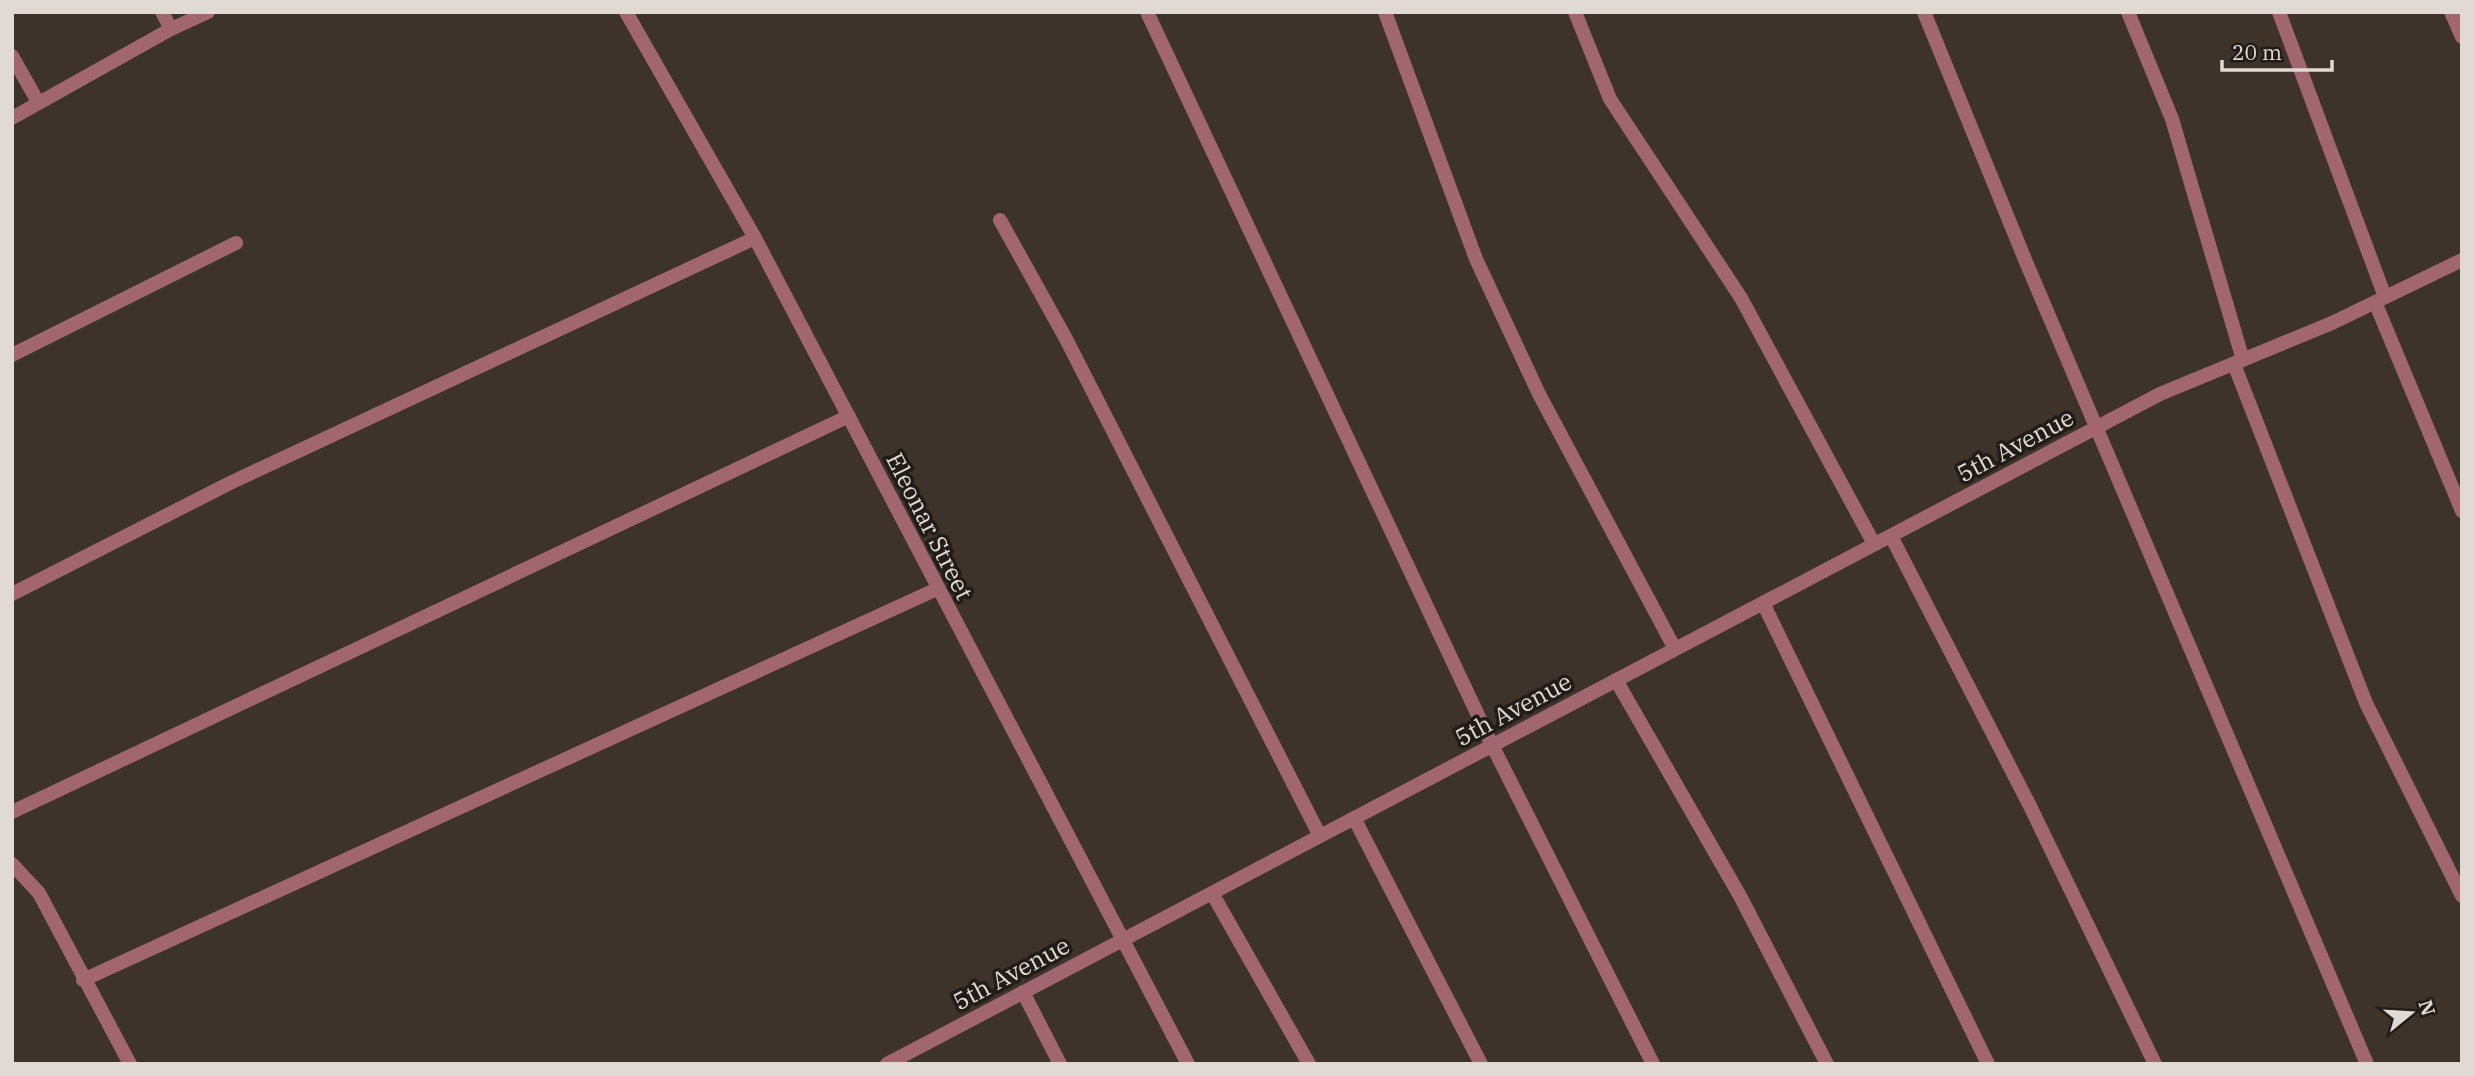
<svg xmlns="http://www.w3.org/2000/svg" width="2474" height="1076" font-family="'IBM Plex Serif',serif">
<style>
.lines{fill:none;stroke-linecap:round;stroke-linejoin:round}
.minor{stroke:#a16670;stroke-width:14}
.labels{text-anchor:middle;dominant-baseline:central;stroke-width:7;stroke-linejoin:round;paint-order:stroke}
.street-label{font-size:24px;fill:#e1d9d4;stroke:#211c18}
</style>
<rect width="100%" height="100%" fill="#3e332b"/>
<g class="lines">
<!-- minor -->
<path class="minor" d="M162 12 171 29
M626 12 755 238 1188 1064
M1147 12 1492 745 1653 1064
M1385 12 1476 259 1539 394 1675 649
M1575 12 1610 99 1741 298 1874 544
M1924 12 2026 262 2367 1064
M2128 12 2172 119 2243 360
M2279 12 2385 297
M2451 12 2462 37
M12 56 38 102
M12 118 171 29 208 12
M1000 220 1065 337 1320 836
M2375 302 2462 511
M12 355 236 243
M2234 364 2366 703 2462 896
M1891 536 2030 806 2155 1064
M12 594 232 482 755 238
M1763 603 1988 1064
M1616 680 1740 896 1827 1064
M12 812 849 416
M1354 818 1481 1064
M12 864 39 893 130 1064
M1212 893 1309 1064
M83 980 937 589
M1023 992 1060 1064
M887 1064 2160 394 2332 323 2462 260"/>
</g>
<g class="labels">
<!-- street labels -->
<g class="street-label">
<text transform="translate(2015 445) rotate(-28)">5th Avenue</text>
<text transform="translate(930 526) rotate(63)">Eleonar Street</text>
<text transform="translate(1513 709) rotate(-28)">5th Avenue</text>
<text transform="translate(1011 973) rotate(-28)">5th Avenue</text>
</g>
</g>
<!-- border -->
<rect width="2474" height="1076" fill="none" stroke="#e1d9d4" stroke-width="28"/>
<!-- north arrow -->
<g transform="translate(2411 1013) rotate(72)" stroke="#211c18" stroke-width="5" paint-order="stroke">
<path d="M0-5L12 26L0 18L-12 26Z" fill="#e1d9d4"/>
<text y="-10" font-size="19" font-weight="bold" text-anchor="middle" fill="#e1d9d4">N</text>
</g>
<!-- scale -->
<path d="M2222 60v10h110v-10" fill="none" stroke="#e1d9d4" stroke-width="3.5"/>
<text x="2232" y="60" font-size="21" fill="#e1d9d4" stroke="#211c18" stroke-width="5" paint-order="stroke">20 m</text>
</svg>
